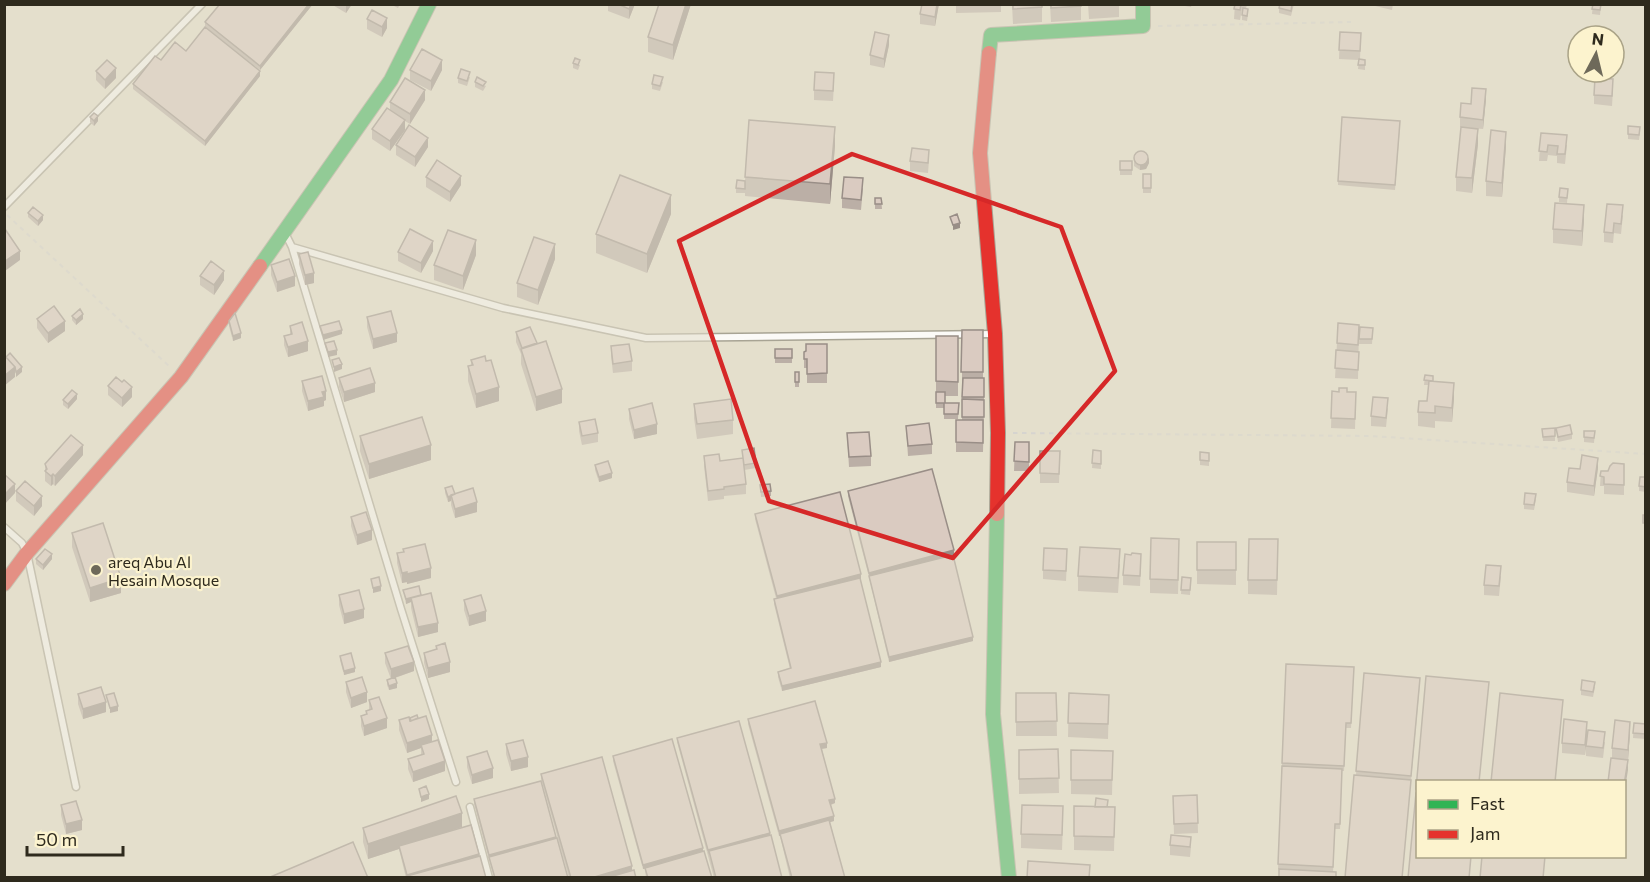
<svg xmlns="http://www.w3.org/2000/svg" width="1650" height="882" font-family="Commissioner,sans-serif">
<style>
.lines{fill:none;stroke-linecap:round;stroke-linejoin:round}
.lane-casing{stroke:#a8a494;stroke-width:9}
.fast-casing{stroke:#a8a494;stroke-width:16}
.jam-casing{stroke:#a8a494;stroke-width:16}
.path{stroke:#d6d4cf;stroke-width:2;stroke-dasharray:4.5 4.5;stroke-linecap:butt}
.lane{stroke:#fbfaf7;stroke-width:6}
.fast{stroke:#30b455;stroke-width:14}
.jam{stroke:#e5322d;stroke-width:14}
.wall{fill:#bbafa6}
.shaded-wall{fill:#998e87}
.building{fill:#dacbc1;stroke:#998e87;stroke-width:1.5}
.marked{fill:none;stroke:#d62828;stroke-width:4.5;stroke-linejoin:round}
.poi-dot{fill:#6e695a;stroke:#fcf3ce;stroke-width:2}
.labels{text-anchor:middle;dominant-baseline:central;stroke-width:4.5;stroke-linejoin:round;paint-order:stroke}
.poi-label{font-size:16px;fill:#2e2a1d;stroke:#fcf3ce;text-anchor:start}
</style>
<rect width="100%" height="100%" fill="#e4dfcc"/>
<g class="lines">
<!-- lane casing -->
<g class="lane-casing">
<path id="lane" d="M4 207 202 4
M285 233 292 247 401 609 456 782
M292 247 503 308 646 338 994 334
M4 527 22 543 27 553 76 787
M470 807 489 878"/>
</g>
<!-- fast casing -->
<g class="fast-casing">
<path id="fast" d="M989 53 991 35 1143 26V4
M260 266 391 80 429 4
M997 514 993 714 1009 878"/>
</g>
<!-- jam casing -->
<g class="jam-casing">
<path id="jam" d="M989 53 980 153 995 334 998 433 997 514
M4 584 27 553 181 377 260 266"/>
</g>
<!-- path -->
<path class="path" d="M1158 26 1351 22
M7 215 170 367
M1013 433 1371 436 1646 454"/>
<!-- lane -->
<use href="#lane" class="lane"/>
<!-- fast -->
<use href="#fast" class="fast"/>
<!-- jam -->
<use href="#jam" class="jam"/>
</g>
<!-- wall -->
<path class="wall" d="M313 4 260 70 205 27V22Z
M331 4H352L346 13Z
M390 4H400L398 8Z
M608 4H635L629 19 608 11Z
M659 4H691L673 60 648 52V37Z
M922 4H939L935 26 920 24V14Z
M956 4H1001V12L956 13Z
M1012 4H1042V22L1013 24Z
M1050 4H1081V20L1051 22Z
M1088 4H1119V17L1089 19Z
M1173 4H1192L1191 7Z
M1235 4H1247L1246 9 1248 14 1247 21 1242 20V9L1240 20 1234 19Z
M1294 4 1291 16 1279 13V8Z
M1367 4H1393L1392 10Z
M1593 4H1601L1600 15 1592 14Z
M367 19 387 28 382 37 367 29Z
M1340 32 1361 33 1360 59 1365 60V70L1358 69 1359 60 1339 59Z
M889 45 884 68 870 65V55Z
M186 51 260 76 205 146 133 89V84L161 60Z
M573 63 580 65 578 70 573 68Z
M410 70H442L431 91 410 80Z
M96 71 116 78 105 89 96 80Z
M470 77 467 86 458 83V78Z
M475 82 486 86 483 91 475 87Z
M663 82 660 91 652 89V84Z
M834 83 833 101 814 100V90Z
M1613 89 1612 106 1594 104V95Z
M1486 99 1483 129 1460 127V117L1471 104Z
M425 100 410 124 405 121V130L390 151 372 139V129L390 110V102Z
M90 117 98 121 94 126 90 122Z
M749 120 835 146 830 204 745 196V193H736V188L745 181Z
M1400 126 1395 190 1338 185V181Z
M1640 132 1639 140 1628 139V134Z
M1541 133 1567 145 1565 164 1557 163V156L1548 155 1547 161H1539Z
M1478 144 1472 193 1456 191V177Z
M396 145 428 147 415 167 396 155Z
M1506 146 1502 197 1486 196V181Z
M1134 158 1149 163 1146 169 1140 170 1134 166Z
M929 160 928 173 910 171V161Z
M1120 161H1132V175H1120Z
M1143 174H1151V193H1143Z
M426 177 461 185 450 202 426 187Z
M863 188 861 210 842 208V198Z
M1568 189 1567 203 1559 202V197Z
M875 198H881L882 209H875Z
M28 213 43 220 38 226 28 217Z
M671 214 647 273 596 253V234Z
M1623 215 1621 234 1614 233 1613 243 1604 242V232Z
M1584 220 1582 246 1553 243V229Z
M433 251 421 273 398 261V252Z
M299 254 314 283 305 285 299 264Z
M476 255 463 290 434 280V265Z
M555 259 538 305 517 297V283Z
M271 265 295 286 277 292 271 275Z
M200 276 224 280 214 295 200 285Z
M72 316 83 319 76 325 72 320Z
M367 317 397 342 373 349 367 327Z
M37 319 65 331 48 343 37 328Z
M229 321 241 338 233 341 229 326Z
M1359 325 1358 379 1335 378 1337 343Z
M290 326 308 351 288 357 284 345V336L290 334Z
M1360 327 1373 328 1372 344H1359Z
M962 330H983V378H984V409L983 452H956V420H962Z
M516 332 537 344 562 403 536 411 521 364V354L516 342Z
M936 336H958V396H945V403H959L958 419H944V408H936Z
M827 344V383H807V368H804V352L806 351Z
M611 346 632 361V371L613 373 611 356Z
M775 349H792V363H775Z
M471 360 499 401 476 408 468 381V366L471 365Z
M795 372H799V387H795Z
M1425 375 1454 398 1452 422 1435 421V428L1418 426V412L1427 401 1429 385H1424Z
M339 378 375 392 344 402 339 387Z
M302 381 326 400 324 401V406L308 411 302 391Z
M122 382 132 397 122 407 108 395V386Z
M1332 391 1356 392 1355 429 1331 428Z
M77 399 68 409 63 405V400Z
M694 404 733 420V434L697 439 694 418Z
M1388 408 1386 427 1371 426V416Z
M629 409 657 434 634 439 629 419Z
M579 422 598 433V442L582 445 579 431Z
M906 426 932 444V454L908 456Z
M1555 428V441H1543L1542 429Z
M1556 428 1572 434V439L1558 442Z
M1584 431H1595L1594 443 1584 442Z
M847 433 871 456V466L849 467Z
M360 436 431 460 369 479 360 451Z
M1015 442H1029V471H1014Z
M742 450 756 463V468L744 470 746 484V494L724 496V499L708 501 704 466V456L720 461 743 458Z
M1093 450 1101 451V469L1092 468Z
M1040 451H1060L1059 483H1040Z
M1209 453V466L1200 465V460Z
M83 455 55 486 53 484 51 486 45 481V464Z
M1624 464V495L1604 494V486H1600L1601 471H1608Z
M595 465 612 478 599 482 595 470Z
M1598 468 1594 496 1567 492V482Z
M1646 477V492L1639 491V486Z
M760 485 771 491V496L761 497Z
M445 488 455 494 477 512 455 518 451 505V501L448 502 445 493Z
M16 491 42 506 34 516 16 501Z
M848 491 954 555H953L973 641 889 662 869 577 848 496Z
M1536 499 1534 510 1524 509V504Z
M755 514 861 579H860L881 667 782 691 778 677V672L790 669 774 604V599L776 598 755 519Z
M351 517 372 540 357 545 351 526Z
M72 533 121 593 90 602 72 547Z
M1278 539 1277 595 1248 594V580Z
M1197 542H1236V585L1197 584Z
M403 549 431 578 407 584V582L402 583 397 563V553L403 552Z
M1179 554 1178 594 1150 593V579Z
M36 559H52L43 570 36 564Z
M1067 559 1066 581 1043 579V570Z
M1120 564 1118 593 1078 591V576Z
M1141 564 1140 586 1123 585V575Z
M1501 576 1499 596 1484 595V585Z
M1182 577 1191 578 1190 595 1181 594Z
M403 590 421 595 438 632 418 637 411 608V602L406 604Z
M339 595 364 618 344 624 339 605Z
M464 600 486 621 469 626 464 610Z
M436 646 450 672 428 678 424 663V653L436 650Z
M385 653 414 671 395 678 397 688 389 690 387 685V680L391 679 385 663Z
M340 656 355 672 344 675 340 660Z
M1354 667 1351 728H1346L1344 771H1342L1340 829H1335L1333 872 1278 869 1282 763Z
M1364 673 1420 683 1411 781 1356 775Z
M346 682 367 702 351 708 346 692Z
M1595 687 1593 697 1581 695V690Z
M1016 693H1056L1057 736H1016Z
M1069 693 1109 695 1108 739 1068 737Z
M78 694 106 712 83 719 78 704Z
M369 700 387 728 364 736 361 726V716L366 715V711L369 710Z
M418 718 432 741 445 771 413 782 408 769V759L421 755V748L407 753 399 730V720Z
M748 719 827 748 822 749 835 803 831 805 834 821 830 822 845 878H790L780 836H779L748 724Z
M1634 723 1646 724V739L1633 738Z
M1587 731 1585 755 1562 753V743Z
M1630 731 1628 760 1612 758V748Z
M677 738 770 835 782 878H714L677 742Z
M1605 742 1603 758 1586 756V746Z
M506 744 528 767 511 771 506 754Z
M1058 749 1059 793 1019 794V750Z
M1071 750 1113 751 1112 795 1071 794Z
M613 756 703 851 712 878H646L645 869H643L613 761Z
M467 757 493 778 472 784 467 767Z
M541 774 632 870 636 878H569L541 779Z
M1197 795 1198 833 1174 834 1173 796Z
M474 799 556 838 568 878H494L474 804Z
M61 805 82 830 66 834 61 815Z
M1074 806 1115 807 1114 851 1074 850Z
M1063 821 1062 850 1021 848V834Z
M462 827 450 831 479 856 486 878H406L399 849 368 859 363 842V828Z
M1170 845 1191 847 1190 857 1170 855Z"/>
<!-- shaded-wall -->
<path class="shaded-wall" d="M309 4H313L260 70V66Z
M346 4H352L346 13Z
M631 4H635L629 19V9Z
M686 4H691L673 60V45Z
M937 4H939L935 26V17Z
M387 18V28L382 37V27Z
M889 35V45L884 68V59Z
M442 60V70L431 91V81Z
M116 68V78L105 89V80Z
M260 71V76L205 146V141Z
M1486 89V99L1483 129V120Z
M425 90V100L410 124V114Z
M98 116V121L94 126V121Z
M405 120V130L390 151V141Z
M835 127V146L830 204V184Z
M1478 129V144L1472 193V178Z
M1506 132V146L1502 197V183Z
M428 138V147L415 167V157Z
M1149 158V163L1146 169 1140 170V165Z
M461 176V185L450 202V192Z
M671 195V214L647 273V254Z
M1584 205V220L1582 246V231Z
M43 215V220L38 226V221Z
M960 223V228L953 230V225Z
M476 240V255L463 290V276Z
M433 241V251L421 273V263Z
M555 244V259L538 305V290Z
M20 251V260L5 271V261Z
M224 271V280L214 295V285Z
M314 273V283L305 285V275Z
M295 276V286L277 292V282Z
M83 314V319L76 325V320Z
M65 321V331L48 343V333Z
M342 330V334L323 340V335Z
M241 333V338L233 341V336Z
M397 333V342L373 349V339Z
M308 341V351L288 357V347Z
M337 350V355L328 357V352Z
M342 364V369L334 372V367Z
M15 367V377L4 386V376Z
M22 367V372L16 377V372Z
M375 383V392L344 402V392Z
M1454 383V398L1452 422V408Z
M132 387V397L122 407V398Z
M499 387V401L476 408V394Z
M562 389V403L536 411V397Z
M326 391V400L324 401V406L308 411V401L322 392Z
M77 394V399L68 409V404Z
M657 424V434L634 439V430Z
M83 445V455L55 486V476Z
M431 445V460L369 479V464Z
M1598 458V468L1594 496V486Z
M612 473V478L599 482V477Z
M53 474V484L51 486V476Z
M15 484V493L4 505V495Z
M42 496V506L34 516V506Z
M451 496V501L448 502V497Z
M477 502V512L455 518V509Z
M372 530V540L357 545V535Z
M954 550V555L869 578V573Z
M52 554V559L43 570V565Z
M431 568V578L407 584V574Z
M407 572V582L402 583V573Z
M861 574V579L777 601V596Z
M121 578V593L90 602V588Z
M381 586V591L373 593V588Z
M411 598V602L406 604V599Z
M364 609V618L344 624V614Z
M486 611V621L469 626V616Z
M438 623V632L418 637V627Z
M973 637V641L889 662V657Z
M414 662V671L391 679V669Z
M450 662V672L428 678V668Z
M881 662V667L782 691V686Z
M355 668V672L344 675V671Z
M397 683V688L389 690V686Z
M367 692V702L351 708V698Z
M106 702V712L83 719V709Z
M118 706V711L110 713V708Z
M387 718V728L364 736V726Z
M1587 722V731L1585 755V745Z
M1630 722V731L1628 760V750Z
M432 735V745H421V748L407 753V743Z
M827 743V748L820 749V744Z
M528 757V767L511 771V761Z
M1628 760V770L1624 795V785Z
M445 761V771L413 782V772Z
M493 768V778L472 784V775Z
M429 794V799L421 802V797Z
M835 799V803L829 805V800Z
M462 813V827L399 848V846V849L368 859V844Z
M834 816V821L779 836V831Z
M82 820V830L66 834V824Z
M770 833V838L709 851 708 855V850Z
M556 837V842L489 857V855Z
M703 848V853L643 869V865Z
M479 854V859L407 878V875Z
M632 866V871L609 878H591Z"/>
<!-- building -->
<path class="building" d="M220 4H309L260 66 205 22Z
M618 4H631L629 9Z
M659 4H686L673 45 648 37Z
M922 4H937L935 17 920 14Z
M1013 4H1042V7L1013 9Z
M1051 4H1081V6L1051 8Z
M1235 4H1241L1240 10 1234 9Z
M1280 4H1292L1291 11 1279 8Z
M1593 4H1601L1600 10 1592 9Z
M1243 8 1248 9 1247 16 1242 15Z
M372 10 387 18 382 27 367 19Z
M205 27 260 71 205 141 133 84 155 56 161 60 175 42 186 51Z
M875 32 889 35 884 59 870 55Z
M1340 32 1361 33 1360 51 1339 50Z
M422 49 442 60 431 81 410 70Z
M575 58 580 60 578 65 573 63Z
M1359 59 1365 60V65H1358Z
M107 60 116 68 105 80 96 71Z
M461 69 470 72 467 81 458 78Z
M815 72 834 73 833 91 814 90Z
M654 75 663 77 660 86 652 84Z
M477 77 486 82 483 86 475 82Z
M405 78 425 90 410 114 390 102Z
M1595 78 1613 79 1612 96 1594 95Z
M1472 88 1486 89 1483 120 1460 117 1461 103 1471 104Z
M387 108 405 120 390 141 372 129Z
M94 113 98 116 94 121 90 117Z
M1342 117 1400 121 1395 185 1338 181Z
M749 120 835 127 830 184 745 177Z
M409 125 428 138 415 157 396 145Z
M1628 126 1640 127 1639 135 1628 134Z
M1461 127 1478 129 1472 178 1456 177Z
M1491 130 1506 132 1502 183 1486 181Z
M1541 133 1567 135 1565 154H1557L1558 146 1548 145 1547 152 1539 151Z
M912 148 929 150 928 163 910 161Z
M1134 158a7 7 0 1 1 14 0a7 7 0 1 1-14 0Z
M437 160 461 176 450 192 426 177Z
M1120 161H1132V170H1120Z
M1143 174H1151V188H1143Z
M620 175 671 195 647 254 596 234Z
M844 177 863 178 861 200 842 198Z
M737 180 745 181V189L736 188Z
M1560 188 1568 189 1567 198 1559 197Z
M875 198H881L882 204H875Z
M1555 203 1584 205 1582 231 1553 229Z
M1607 204 1623 205 1621 224 1614 223 1613 233 1604 232Z
M33 207 43 215 38 221 28 213Z
M957 214 960 223 953 225 950 217Z
M5 229 20 251 5 261 4 260Z
M410 229 433 241 421 263 398 252Z
M448 230 476 240 463 276 434 265Z
M534 237 555 244 538 290 517 283Z
M308 252 314 273 305 275 299 254Z
M289 259 295 276 277 282 271 265Z
M211 261 224 271 214 285 200 276Z
M54 306 65 321 48 333 37 319Z
M80 309 83 314 76 320 72 316Z
M391 311 397 333 373 339 367 317Z
M235 313 241 333 233 336 229 321Z
M339 321 342 330 323 335 320 326Z
M302 322 308 341 288 347 284 336 292 334 290 326Z
M1338 323 1359 325 1358 345 1337 343Z
M530 327 537 343 522 348 516 332Z
M1360 327 1373 328 1372 339H1359Z
M962 330H983V372H961Z
M936 336H958V382L936 381Z
M334 341 337 350 328 352 325 343Z
M546 341 562 389 536 397 521 349Z
M629 344 632 361 613 364 611 346Z
M806 344H827V373L807 374V359H804V352L806 351Z
M775 349H792V358H775Z
M1336 350 1359 352 1358 370 1335 368Z
M10 353 22 367 16 372 15 367 6 357Z
M4 355 15 367 4 376Z
M485 356 486 361 491 360 499 387 476 394 468 366 473 365 471 360Z
M339 358 342 364 334 367 332 360Z
M370 368 375 383 344 392 339 378Z
M795 372H799V382H795Z
M1425 375 1433 376V381L1424 380Z
M322 376 326 391 322 392 324 397 308 401 302 381Z
M116 377 122 382 124 380 132 387 122 398 108 386Z
M963 378H984V397H962Z
M1429 381 1454 383 1452 408 1435 406V413L1418 412 1419 401H1427Z
M1339 388H1347V392H1356L1355 419 1331 418 1332 391 1339 392Z
M72 390 77 394 68 404 63 400Z
M936 392H945V403H936Z
M1373 397 1388 398 1386 418 1371 416Z
M731 399 733 420 697 424 694 404Z
M962 399 984 400V417H962Z
M652 403 657 424 634 430 629 409Z
M944 403H959L958 414H944Z
M422 417 431 445 369 464 360 436Z
M595 419 598 433 582 436 579 422Z
M956 420H983V443L956 442Z
M929 423 932 444 908 446 906 426Z
M1570 425 1572 434 1558 437 1556 428Z
M1555 428V436L1543 437 1542 429Z
M1584 431H1595L1594 438 1584 437Z
M869 432 871 456 849 457 847 433Z
M71 435 83 445 55 476 53 474 51 476 45 471 47 469 45 464Z
M1015 442H1029V462L1014 461Z
M754 448 756 463 744 465 742 450Z
M1093 450 1101 451V464L1092 463Z
M1040 451H1060L1059 474 1040 473Z
M1200 452 1209 453V461L1200 460Z
M719 454 720 461 743 458 746 484 724 487V489L708 491 704 456Z
M1582 455 1598 458 1594 486 1567 482 1569 468 1580 469Z
M608 461 612 473 599 477 595 465Z
M1613 463 1624 464V485L1604 484V477L1600 476 1601 471H1608L1610 466Z
M932 469 954 550 869 573 848 491Z
M4 474 15 484 4 495Z
M1640 477H1646V487L1639 486Z
M25 481 42 496 34 506 16 491Z
M770 484 771 491 761 492 760 485Z
M452 486 455 494 448 497 445 488Z
M473 488 477 502 455 509 451 495Z
M840 492 861 574 777 596 755 514Z
M1525 493 1536 494 1534 505 1524 504Z
M366 512 372 530 357 535 351 517Z
M1643 515H1646V523H1643Z
M103 523 121 578 90 588 72 533Z
M1151 538 1179 539 1178 580 1150 579Z
M1249 539H1278L1277 580H1248Z
M1197 542H1236V570H1197Z
M425 544 431 568 407 574V572L402 573 397 553 404 552 403 549Z
M1080 547 1120 549 1118 578 1078 576Z
M1044 548 1067 549 1066 571 1043 570Z
M45 549 52 554 43 565 36 559Z
M1132 553 1141 554 1140 576 1123 575 1125 554 1131 555Z
M953 555 973 637 889 657 869 576Z
M1486 565 1501 566 1499 586 1484 585Z
M379 577 381 586 373 588 371 579Z
M1182 577 1191 578 1190 590H1181Z
M860 578 881 662 782 686 778 672 791 668 774 599Z
M419 586 421 595 406 599 403 590Z
M359 590 364 609 344 614 339 595Z
M431 593 438 623 418 627 411 598Z
M481 595 486 611 469 616 464 600Z
M445 643 450 662 428 668 424 653 437 649 436 646Z
M408 646 414 662 391 669 385 653Z
M351 653 355 668 344 671 340 656Z
M1286 664 1354 667 1351 723H1346L1344 766 1282 763Z
M1364 673 1420 678 1411 776 1356 771Z
M1426 676 1489 682 1479 782H1418V789H1416Z
M362 677 367 692 351 698 346 682Z
M395 677 397 683 389 686 387 680Z
M1582 680 1595 682 1593 692 1581 690Z
M101 687 106 702 83 709 78 694Z
M114 693 118 706 110 708 106 695Z
M1016 693H1056L1057 721 1016 722Z
M1069 693 1109 695 1108 724 1068 723Z
M1500 693 1563 700 1555 782H1491Z
M379 697 387 718 364 726 361 716 367 714 366 711 372 709 369 700Z
M815 701 827 743 820 744 835 799 829 800 834 816 779 831 748 719Z
M417 715 418 718 411 721 410 718Z
M426 716 432 735 407 743 399 720 409 717 410 721Z
M1564 719 1587 722 1585 745 1562 743Z
M1615 720 1630 722 1628 750 1612 748Z
M739 721 770 833 708 850 677 738Z
M1634 723 1646 724V734L1633 733Z
M1588 730 1605 732 1603 748 1586 746Z
M672 739 703 848 643 865 613 756Z
M438 740 445 761 413 772 408 759 424 754 421 745Z
M523 740 528 757 511 761 506 744Z
M1058 749 1059 778 1019 779V750Z
M1071 750 1113 751 1112 780H1071Z
M487 751 493 768 472 775 467 757Z
M602 757 632 866 591 878H571L541 774Z
M1611 758 1628 760 1624 785V782H1608Z
M1282 766 1342 769 1340 824H1335L1333 867 1278 864Z
M1354 775 1411 780 1402 878H1345Z
M541 781 556 837 489 855 474 799Z
M426 786 429 794 421 797 419 789Z
M1416 793H1418V856H1471L1469 878H1408Z
M1197 795 1198 823 1174 824 1173 796Z
M456 796 462 813 368 844 363 828Z
M1096 798 1108 800 1107 807H1095Z
M76 801 82 820 66 824 61 805Z
M1022 805 1063 806 1062 835 1021 834Z
M1074 806 1115 807 1114 837 1074 836Z
M829 820 845 878H792L780 834Z
M471 825 479 854 407 875 399 846Z
M771 835 782 878H716L709 851Z
M1171 835 1191 837 1190 847 1170 845Z
M557 838 568 878H495L489 857Z
M353 842 368 878H268Z
M704 851 712 878H648L645 868Z
M480 856 486 878H407V876Z
M1482 856H1545L1543 878H1480Z
M1028 861 1090 865 1089 878H1027Z
M1279 869 1336 872V878H1279Z
M634 870 636 878H606Z"/>
<!-- marked area -->
<path d="M0 0H1650V882H0ZM852 154 1061 227 1115 371 953 558 769 501 679 241Z" fill="#e4dfcc" fill-opacity=".55" fill-rule="evenodd"/>
<path class="marked" d="M852 154 1061 227 1115 371 953 558 769 501 679 241Z"/>
<!-- markers -->
<circle class="poi-dot" cx="96" cy="570" r="6"/>
<g class="labels">
<!-- poi labels -->
<g class="poi-label">
<text x="108" y="561">areq Abu Al<tspan x="108" dy="18">Hesain Mosque</tspan></text>
</g>
</g>
<!-- border -->
<rect width="1650" height="882" fill="none" stroke="#2e2a1d" stroke-width="12"/>
<!-- legend -->
<rect x="1416" y="780" width="210" height="78" fill="#fcf3ce" stroke="#aaa387" stroke-width="1.5"/>
<rect x="1428" y="800" width="30" height="9" fill="#30b455" stroke="#aaa387" stroke-width="1.5"/>
<text x="1470" y="810" font-size="18" fill="#2e2a1d">Fast</text>
<rect x="1428" y="830" width="30" height="9" fill="#e5322d" stroke="#aaa387" stroke-width="1.5"/>
<text x="1470" y="840" font-size="18" fill="#2e2a1d">Jam</text>
<!-- north arrow -->
<g transform="translate(1596 54) rotate(7)"><circle r="28" fill="#fcf3ce" stroke="#aaa387" stroke-width="1.5"/>
<path d="M0-4.5L10 22L0 15L-10 22Z" fill="#6e695a"/>
<text y="-9" font-size="16" font-weight="bold" text-anchor="middle" fill="#2e2a1d">N</text>
</g>
<!-- scale -->
<path d="M27 846v9h96v-9" fill="none" stroke="#2e2a1d" stroke-width="3"/>
<text x="36" y="846" font-size="18" fill="#2e2a1d" stroke="#fcf3ce" stroke-width="4.5" paint-order="stroke">50 m</text>
</svg>
